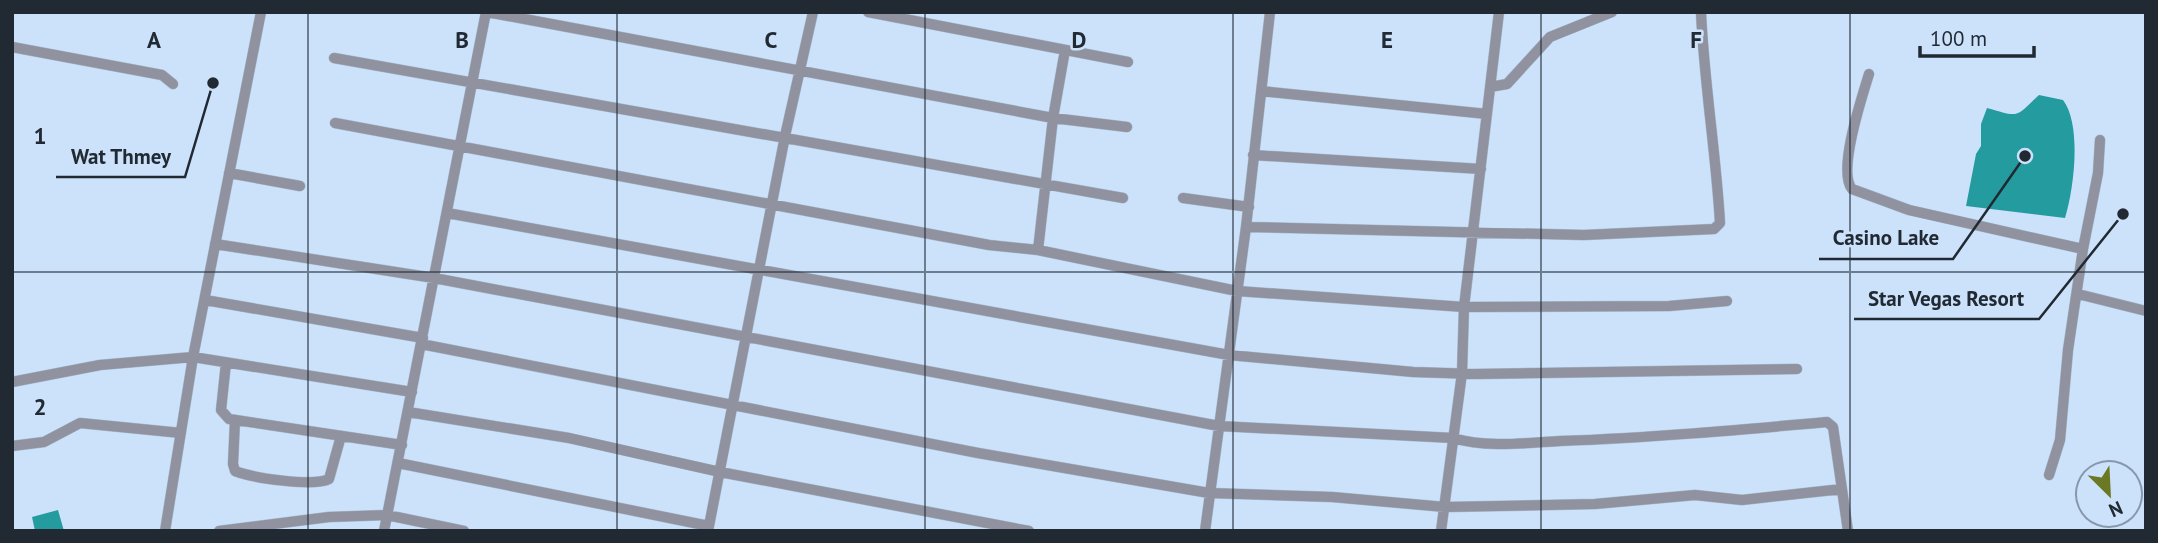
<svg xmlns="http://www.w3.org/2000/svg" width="2158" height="543" font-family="'PT Sans',sans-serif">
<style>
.water{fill:#249c9f}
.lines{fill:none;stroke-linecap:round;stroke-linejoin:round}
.minor-casing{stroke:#aabdd3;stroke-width:11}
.minor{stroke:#90939f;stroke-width:10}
.grid{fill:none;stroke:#212933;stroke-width:2;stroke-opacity:0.55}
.grid-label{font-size:23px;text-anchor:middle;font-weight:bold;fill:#212933;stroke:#cce2fb;stroke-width:5;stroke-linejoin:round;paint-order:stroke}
.leader{fill:none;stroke:#212933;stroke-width:2.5}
.callout-dot{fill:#212933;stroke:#cce2fb;stroke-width:2.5}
.callout-label{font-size:21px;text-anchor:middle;font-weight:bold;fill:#212933;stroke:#cce2fb;stroke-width:5;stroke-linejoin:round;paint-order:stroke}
</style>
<rect width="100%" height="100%" fill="#cce2fb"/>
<!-- water -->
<path class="water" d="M2039 95 2063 100C2082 125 2074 189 2065 218L1966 206 1976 154 1981 146V124L1987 108C2021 118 2015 117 2039 95Z
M58 510 64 531H35L32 517Z"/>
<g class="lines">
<!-- minor casing -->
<g class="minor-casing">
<path id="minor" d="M487 12 1053 118 1127 127
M868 12 1128 62
M12 47 162 75 173 84
M334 58 1123 198
M1869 74C1862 97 1837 171 1852 189L1909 210 2083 249
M1490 87 1507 84 1550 37 1612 12
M1261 91 1487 114
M335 123 989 245 1038 250 1237 291 1464 307 1669 306 1727 301
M1253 155 1481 169
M229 173 300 186
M1183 198 1249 207
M447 213 1229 355 1413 372 1476 374 1797 369
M1246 227 1584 235 1714 229 1720 223C1716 152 1704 83 1701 12
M215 244 434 278 1219 426 1453 438C1487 448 1525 443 1560 441 1649 438 1738 430 1827 422L1833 427 1848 531
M1038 250 1053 118 1065 50
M2078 294 2146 311
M205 300 423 338
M421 344 978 453 1209 493 1332 497 1445 507 1595 504 1695 495 1742 500 1842 489
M226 363 221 410 229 419 402 445
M12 382 100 365 193 357 412 392
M408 412 569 438 720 472 1029 531
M235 420 233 464 235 471C253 478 313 487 329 479L341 436
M12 446 44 442 80 423 181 433
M398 463 709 526
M2049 475 2060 440 2068 350 2083 249 2098 173 2100 140
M165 531 193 357 261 12
M219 531 329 517 387 515 464 531
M384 531 486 12
M708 531 785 136 813 12
M1205 531 1246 227 1270 12
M1441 531 1462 373 1464 307 1499 12"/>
</g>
<!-- minor -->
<use href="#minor" class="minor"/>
</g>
<!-- grid -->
<path class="grid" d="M308 12V531M617 12V531M925 12V531M1233 12V531M1541 12V531M1850 12V531M12 272H2146"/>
<g class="grid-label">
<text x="154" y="48">A</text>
<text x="462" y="48">B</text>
<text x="771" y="48">C</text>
<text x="1079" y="48">D</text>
<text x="1387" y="48">E</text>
<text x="1696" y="48">F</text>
<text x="40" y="144">1</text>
<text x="40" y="415">2</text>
</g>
<!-- callouts -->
<path class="leader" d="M213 83L185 177H56M2025 156L1953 259H1819M2123 214L2039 319H1854"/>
<g class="callout-dot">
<circle cx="213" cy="83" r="7"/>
<circle cx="2025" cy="156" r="7"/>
<circle cx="2123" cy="214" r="7"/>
</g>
<g class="callout-label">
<text x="121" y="164">Wat Thmey</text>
<text x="1886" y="245">Casino Lake</text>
<text x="1946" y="306">Star Vegas Resort</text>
</g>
<!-- border -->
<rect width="2158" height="543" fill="none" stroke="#212933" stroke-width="28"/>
<!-- north arrow -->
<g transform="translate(2109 494) rotate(156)"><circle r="33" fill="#cce2fb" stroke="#8898ab" stroke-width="2"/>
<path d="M0-5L12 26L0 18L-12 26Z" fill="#6b7824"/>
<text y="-10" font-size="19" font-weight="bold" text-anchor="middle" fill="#212933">N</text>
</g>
<!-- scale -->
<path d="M1920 46v10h114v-10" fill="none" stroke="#212933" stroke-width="3.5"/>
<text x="1930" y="46" font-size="21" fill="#212933" stroke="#cce2fb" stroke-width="5" paint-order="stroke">100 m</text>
</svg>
